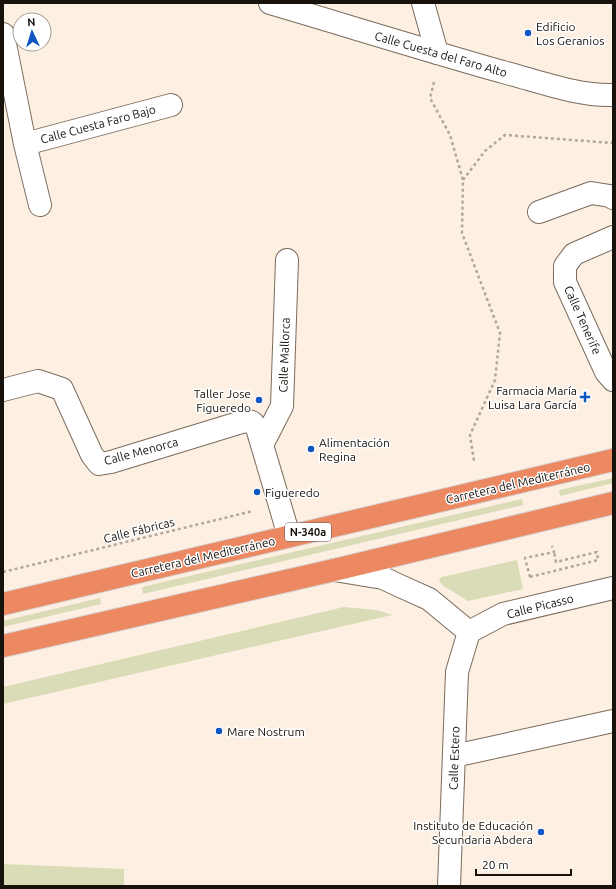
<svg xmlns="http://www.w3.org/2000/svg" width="616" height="889" font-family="Ubuntu,sans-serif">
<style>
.green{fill:#d9dcb6}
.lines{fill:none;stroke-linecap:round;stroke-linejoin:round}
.minor-casing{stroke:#7a6b5d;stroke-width:24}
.tertiary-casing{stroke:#7a6b5d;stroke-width:24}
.trunk-casing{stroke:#d5d4d3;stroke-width:24}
.path{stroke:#b2a79c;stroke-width:2.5;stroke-dasharray:3 3;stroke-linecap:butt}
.minor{stroke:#fff;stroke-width:22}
.tertiary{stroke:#fff;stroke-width:22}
.trunk{stroke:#ec8862;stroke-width:22}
.poi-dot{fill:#0f56c1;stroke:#fff;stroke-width:1.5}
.labels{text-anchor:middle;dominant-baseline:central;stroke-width:3;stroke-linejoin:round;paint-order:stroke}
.shield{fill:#fff;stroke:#5d5956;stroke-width:1}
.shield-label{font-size:11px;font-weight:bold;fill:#18120d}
.poi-label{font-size:12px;fill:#18120d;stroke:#fff;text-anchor:start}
.street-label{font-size:12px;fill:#18120d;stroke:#fff}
</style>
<rect width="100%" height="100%" fill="#fdefe2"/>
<!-- green -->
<path class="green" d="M613 478V483L560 496 559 490Z
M522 499 523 505 143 594 142 587Z
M517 560 523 589 468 601 442 585 439 579 442 577Z
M100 598 101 604 3 627V621Z
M344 607 376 610 392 615 3 704V687Z
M3 864 124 869V886H3Z"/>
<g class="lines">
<!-- minor casing -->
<g class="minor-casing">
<path id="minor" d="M423 3 437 53
M3 34 25 144 40 205
M25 144 171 105
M539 212 591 193 610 196 613 198
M613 237 574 254 565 266V282L606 372 613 380
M3 390 38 381 62 389 92 455 99 464 111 462 245 421 252 422 257 428 289 536
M262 445 282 406 287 260
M334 570 383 578 400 586 429 599 469 632
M469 632 503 614 613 588
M454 756 613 721
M449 886 457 672 469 632"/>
</g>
<!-- tertiary casing -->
<g class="tertiary-casing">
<path id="tertiary" d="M270 3C348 26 425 50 503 72 538 81 577 96 613 95"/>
</g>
<!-- trunk casing -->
<g class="trunk-casing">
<path id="trunk" d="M3 604 613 460
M3 646 334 570 613 503"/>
</g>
<!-- path -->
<path class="path" d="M434 82 430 98 450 135 463 180 462 233 500 333 495 380 470 435 474 461
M463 180 485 151 505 135 613 143
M3 572 253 511
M530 577 598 560 597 552 556 562 554 552
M530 577 525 558 554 552 552 546"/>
<!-- minor -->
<use href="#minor" class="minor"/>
<!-- tertiary -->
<use href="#tertiary" class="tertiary"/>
<!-- trunk -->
<use href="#trunk" class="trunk"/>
</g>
<!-- markers -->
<g class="poi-dot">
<circle cx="528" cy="33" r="4"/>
<path d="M583 391h4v4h4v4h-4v4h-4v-4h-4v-4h4z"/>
<circle cx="259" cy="400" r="4"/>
<circle cx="311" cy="449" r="4"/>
<circle cx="257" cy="492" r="4"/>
<circle cx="219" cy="731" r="4"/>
<circle cx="541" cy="832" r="4"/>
</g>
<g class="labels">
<!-- shield labels -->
<rect class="shield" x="285" y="523" width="46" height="18" rx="3"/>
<g class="shield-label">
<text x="308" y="532">N-340a</text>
</g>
<!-- poi labels -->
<g class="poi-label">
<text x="536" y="26">Edificio<tspan x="536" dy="14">Los Geranios</tspan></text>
<text x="577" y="390" text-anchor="end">Farmacia María<tspan x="577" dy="14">Luisa Lara García</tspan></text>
<text x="251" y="393" text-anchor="end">Taller Jose<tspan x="251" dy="14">Figueredo</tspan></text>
<text x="319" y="442">Alimentación<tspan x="319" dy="14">Regina</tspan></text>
<text x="265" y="492">Figueredo</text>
<text x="227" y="731">Mare Nostrum</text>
<text x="533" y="825" text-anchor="end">Instituto de Educación<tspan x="533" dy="14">Secundaria Abdera</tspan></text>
</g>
<!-- street labels -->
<g class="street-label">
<text transform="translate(441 54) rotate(16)">Calle Cuesta del Faro Alto</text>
<text transform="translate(98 124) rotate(-15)">Calle Cuesta Faro Bajo</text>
<text transform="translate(583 320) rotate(66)">Calle Tenerife</text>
<text transform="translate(284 355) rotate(-88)">Calle Mallorca</text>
<text transform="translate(141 451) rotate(-15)">Calle Menorca</text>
<text transform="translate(518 483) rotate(-13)">Carretera del Mediterráneo</text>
<text transform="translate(139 530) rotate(-14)">Calle Fábricas</text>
<text transform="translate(203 557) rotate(-13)">Carretera del Mediterráneo</text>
<text transform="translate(540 606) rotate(-14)">Calle Picasso</text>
<text transform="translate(454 758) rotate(-88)">Calle Estero</text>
</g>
</g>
<!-- border -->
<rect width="616" height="889" fill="none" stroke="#18120d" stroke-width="8"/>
<!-- north arrow -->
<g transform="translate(32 32) rotate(356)"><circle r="19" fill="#ffffff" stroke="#a3a09e"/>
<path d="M0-3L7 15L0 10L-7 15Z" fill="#0f56c1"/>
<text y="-6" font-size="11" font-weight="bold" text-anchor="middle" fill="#18120d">N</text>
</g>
<!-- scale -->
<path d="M476 869v6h95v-6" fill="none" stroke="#18120d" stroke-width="2"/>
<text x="482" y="869" font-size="12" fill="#18120d" stroke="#ffffff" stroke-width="3" paint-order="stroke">20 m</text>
</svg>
